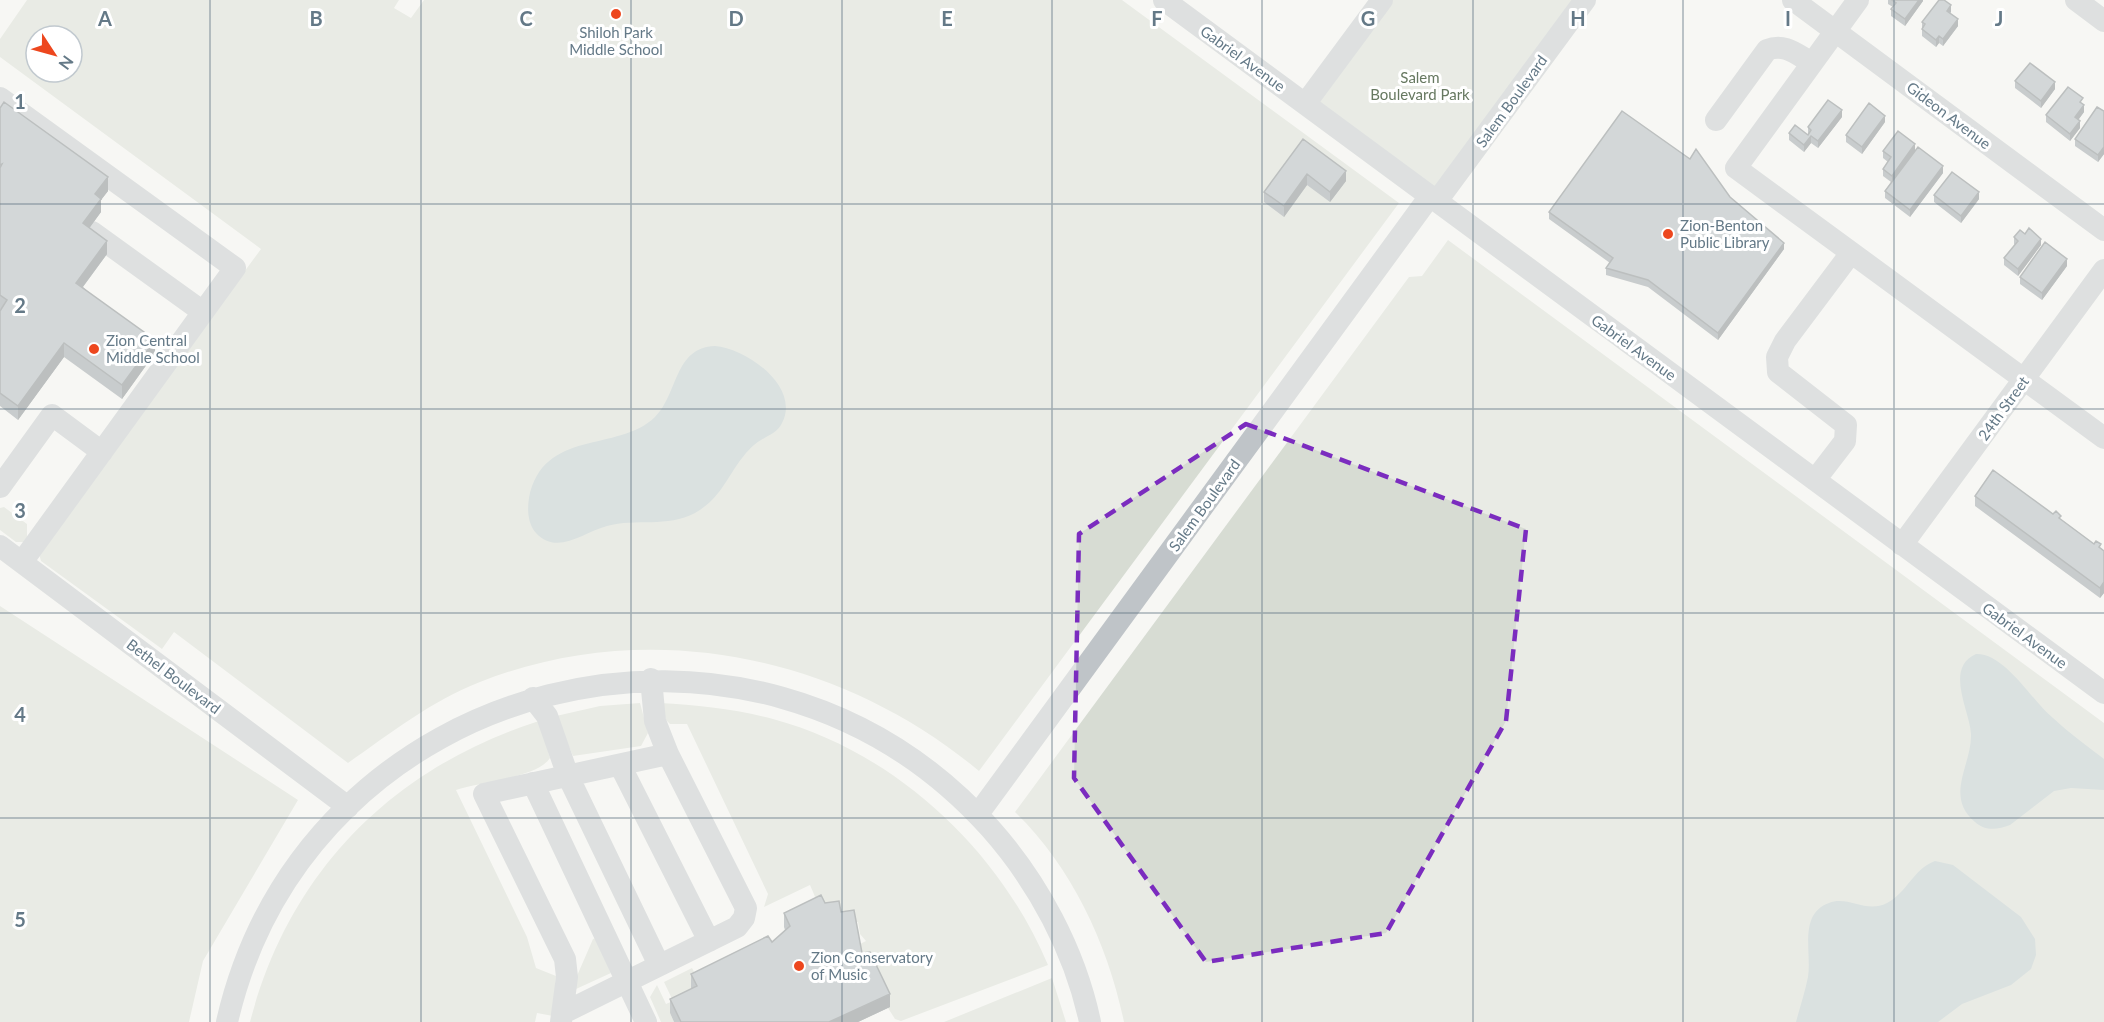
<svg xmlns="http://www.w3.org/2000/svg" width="2104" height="1022" font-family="Lato,sans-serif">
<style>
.green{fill:#d7dcd3;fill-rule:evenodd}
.water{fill:#b6c5c8}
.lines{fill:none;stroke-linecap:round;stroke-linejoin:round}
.minor{stroke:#bfc4c8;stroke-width:22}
.wall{fill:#8f979d}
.shaded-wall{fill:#747b7f}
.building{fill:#a6b0b6;stroke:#747b7f;stroke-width:1.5}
.marked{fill:none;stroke:#7b2cbf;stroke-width:4.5;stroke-dasharray:12 8;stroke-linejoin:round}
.grid{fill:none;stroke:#647987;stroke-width:1.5;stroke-opacity:0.55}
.poi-dot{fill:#ed471e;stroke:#fff;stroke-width:2}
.labels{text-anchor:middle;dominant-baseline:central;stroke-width:6;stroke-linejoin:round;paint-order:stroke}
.poi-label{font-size:15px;fill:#647987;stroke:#fff;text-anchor:start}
.street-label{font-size:15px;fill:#647987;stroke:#fff}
.park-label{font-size:15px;fill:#667860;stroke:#fff}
.grid-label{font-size:20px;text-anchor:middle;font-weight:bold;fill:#647987;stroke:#fff;stroke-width:6;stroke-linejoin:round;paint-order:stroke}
</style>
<rect width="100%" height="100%" fill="#f7f7f4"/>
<!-- green -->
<path class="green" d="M27 0H399L394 8 411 18 424 0H1122L1399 203 979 771C841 656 650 615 480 682 431 701 391 733 348 763L174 632 162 649 41 561 39 554 48 539 261 249 0 57V39ZM36 36H72V72H36Z
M1382 0H1584L1437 201 1305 104Z
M1448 240 2104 723V1022H1124C1108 945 1072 867 1015 812L1409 277 1422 276Z
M4 507 27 524V537L24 542H16L0 530V508Z
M0 606 298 800 203 961 189 1022H0Z
M640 703 648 733 641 746 573 756 556 716 600 706Z
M660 703C698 705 736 709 773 719 895 752 999 849 1048 965L901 1021 895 1019 862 967 858 945 866 941 860 934 858 922H845L842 912C818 913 819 905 810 885L764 907 768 894 687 724H670L666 720Z
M539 721 550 758C537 778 479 782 456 790L527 937 536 968 556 976 553 1016 537 1013 535 1022H250C289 872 392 768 539 721Z
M596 938 611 973 576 989 573 985 593 939Z
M692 968 700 983 697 1000 670 1013 674 1022H661L650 997 657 985 666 1004 673 1001 664 982Z
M1052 978 1066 1022H944Z"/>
<!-- water -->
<path class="water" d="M715 346C746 348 801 387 782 423 778 432 769 435 761 440 752 445 745 454 739 462 725 482 718 500 695 513 667 528 636 518 607 526 584 532 557 556 536 533 528 524 527 510 529 498 543 428 618 453 655 417 678 395 674 347 715 346Z
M1976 654C2005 653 2032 701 2053 718 2069 733 2087 746 2104 759V790L2071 788 2054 791 2010 825C1997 830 1985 831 1975 822 1944 796 1972 765 1971 734 1970 711 1944 668 1976 654Z
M1935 861 1953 865 2021 917 2035 939 2036 955 2031 969 2011 985 1962 1004 1938 1022H1796C1800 1007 1805 992 1808 977 1812 953 1798 914 1829 903 1848 895 1866 914 1887 903 1907 893 1913 869 1935 861Z"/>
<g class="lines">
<!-- minor -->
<path class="minor" d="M1164 0 2104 693
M1793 0 2104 230
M1858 0 1736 168 2104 438
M2076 0 2104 21
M0 98 235 268 22 562
M1305 104 1382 0
M1716 120 1767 50C1785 43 1796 54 1812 63
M1437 201 1585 0
M92 232 203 312
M1815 480 1845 441 1846 425 1778 372 1777 357 1785 341 1851 253
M0 487 52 415 102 452
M1902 545 2104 270
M0 546 348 807
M651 679 655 721 668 754
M533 698 547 716 568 776 659 965
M620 765 709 941
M533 783 646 1022
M978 814 1430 196
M227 1022C307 674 752 563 990 828 1038 882 1075 951 1090 1022
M561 1022 567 977 565 959 484 794 668 754 746 908 744 918 737 927 563 1013"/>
</g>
<!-- wall -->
<path class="wall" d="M1888 0H1923V1L1905 26 1891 16V9L1893 7 1888 4Z
M1951 12 1950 13 1958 26 1943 46 1939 43 1936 47 1922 36V22Z
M2015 81 2055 89 2041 108 2015 88Z
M2083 104 2084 112 2079 119 2080 128 2070 141 2046 122V115Z
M0 108 108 191 101 200V212L89 228 107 254 83 287 155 353 122 399 64 357 18 420 0 406V311L1 309H0Z
M2104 111V154L2098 162 2075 146V139Z
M1842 117 1818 148 1811 143 1804 152 1789 140V133L1808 135V127Z
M1885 122 1862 154 1846 142V135Z
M1303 139 1346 181 1330 202 1307 185 1284 217 1264 202V192Z
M1915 150 1943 173 1910 217 1885 198V191L1891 182 1883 176V169L1888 162 1883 158V151Z
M1934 195 1979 199 1961 223 1934 202Z
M1730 197 1784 249 1718 340 1648 287 1606 275V268L1610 263 1549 219V212Z
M2014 237 2041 245 2018 276 2004 265V258L2015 245 2014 244Z
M2067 266 2042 300 2020 284V277Z
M1975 496 2061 520 2104 551V593L2100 598 1975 506Z
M825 903 841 912 890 1007 858 1022H674L670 1013V999L691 989V974L772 942 785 930 784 927V913Z"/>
<!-- shaded-wall -->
<path class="shaded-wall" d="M1919 0H1923V1L1905 26V19Z
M1951 5V12L1947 17V11Z
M1958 19V26L1943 46V39Z
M1939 36V43L1936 47V40Z
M2055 82V89L2041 108V101Z
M2084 105V112L2075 124V117Z
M1842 110V117L1818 148V141Z
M1885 116V122L1862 154V147Z
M2080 121V128L2070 141V134Z
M1811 136V143L1804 152V145Z
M1915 144V151L1892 183V176Z
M2104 147V154L2098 162V155Z
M1943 166V173L1910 217V210Z
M1346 171V181L1330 202V192Z
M1307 174V185L1284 217V206Z
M108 177V191L101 200V212L83 237V223L95 194Z
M1979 192V199L1961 223V216Z
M2041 239V245L2018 276V269Z
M107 241V254L76 296V283Z
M1784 243V249L1718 340V333Z
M2067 259V266L2042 300V293Z
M155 340V353L122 399V385Z
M64 343V357L18 420V406Z
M2104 582V593L2100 598V588Z
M890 994V1007L858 1022H829Z"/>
<!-- building -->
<path class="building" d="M1892 0H1919L1905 19 1891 9 1896 3Z
M1939 0H1944L1951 5 1947 11 1958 19 1943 39 1939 36 1936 40 1922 29 1925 24 1922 22Z
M2030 63 2055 82 2041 101 2015 81Z
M2068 87 2083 98 2080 102 2084 105 2075 117 2080 121 2070 134 2046 115Z
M1828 100 1842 110 1818 141 1811 136 1804 145 1789 133 1795 125 1808 135 1811 130 1808 127Z
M4 102 108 177 95 194 101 199 83 223 107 241 76 283 155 340 122 385 64 343 18 406 0 393V311L7 300 0 295V168L2 164 0 165V108Z
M1869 103 1885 116 1862 147 1846 135Z
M2097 107 2104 111V147L2098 155 2075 139Z
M1622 111 1690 159 1696 149 1730 197 1784 243 1718 333 1648 280 1606 268 1613 258 1549 212Z
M1898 131 1915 144 1892 176 1883 169 1891 157 1883 151Z
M1303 139 1346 171 1330 192 1307 174 1284 206 1264 192Z
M1918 147 1943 166 1910 210 1885 191Z
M1952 172 1979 192 1961 216 1934 195Z
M2029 228 2041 239 2018 269 2004 258 2018 241 2014 237 2020 230 2025 234Z
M2045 242 2067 259 2042 293 2020 277Z
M1993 470 2053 514 2056 511 2061 516 2059 518 2094 544 2096 541 2101 544 2099 547 2104 551V582L2100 588 1975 496Z
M821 895 825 903 839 901 841 912 854 910 862 953 870 952 890 994 829 1022H681L670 999 697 986 691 974 768 936 772 942 790 926 784 913Z"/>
<!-- marked area -->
<path d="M0 0H2104V1022H0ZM1246 424 1526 529 1506 721 1386 933 1206 962 1074 778 1079 534Z" fill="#f7f7f4" fill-opacity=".55" fill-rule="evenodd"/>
<path class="marked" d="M1246 424 1526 529 1506 721 1386 933 1206 962 1074 778 1079 534Z"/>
<!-- grid -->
<path class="grid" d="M210 0V1022M421 0V1022M631 0V1022M842 0V1022M1052 0V1022M1262 0V1022M1473 0V1022M1683 0V1022M1894 0V1022M0 204H2104M0 409H2104M0 613H2104M0 818H2104"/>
<!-- markers -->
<g class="poi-dot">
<circle cx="616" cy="14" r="6"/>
<circle cx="1668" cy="234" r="6"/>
<circle cx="94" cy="349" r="6"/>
<circle cx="799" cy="966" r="6"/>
</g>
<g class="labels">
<!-- poi labels -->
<g class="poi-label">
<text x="616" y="32" text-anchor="middle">Shiloh Park<tspan x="616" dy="17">Middle School</tspan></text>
<text x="1680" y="225">Zion-Benton<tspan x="1680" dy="17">Public Library</tspan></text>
<text x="106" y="340">Zion Central<tspan x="106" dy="17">Middle School</tspan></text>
<text x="811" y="957">Zion Conservatory<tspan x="811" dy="17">of Music</tspan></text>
</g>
<!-- street labels -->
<g class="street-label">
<text transform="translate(1243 58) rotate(36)">Gabriel Avenue</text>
<text transform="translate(1511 101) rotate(-54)">Salem Boulevard</text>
<text transform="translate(1949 115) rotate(37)">Gideon Avenue</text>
<text transform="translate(1634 347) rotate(36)">Gabriel Avenue</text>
<text transform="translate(2003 408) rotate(-54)">24th Street</text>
<text transform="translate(1204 505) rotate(-54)">Salem Boulevard</text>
<text transform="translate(2025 635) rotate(36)">Gabriel Avenue</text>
<text transform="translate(174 676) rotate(37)">Bethel Boulevard</text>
</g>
<!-- park labels -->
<g class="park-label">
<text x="1420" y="77">Salem<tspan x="1420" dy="17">Boulevard Park</tspan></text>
</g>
</g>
<g class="grid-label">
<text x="105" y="26">A</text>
<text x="316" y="26">B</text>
<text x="526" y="26">C</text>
<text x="736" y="26">D</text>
<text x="947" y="26">E</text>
<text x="1157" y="26">F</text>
<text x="1368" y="26">G</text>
<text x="1578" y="26">H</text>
<text x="1788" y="26">I</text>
<text x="1999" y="26">J</text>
<text x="20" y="109">1</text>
<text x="20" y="313">2</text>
<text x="20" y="518">3</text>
<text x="20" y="722">4</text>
<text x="20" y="927">5</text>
</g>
<!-- north arrow -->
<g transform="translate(54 54) rotate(126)"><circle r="28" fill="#ffffff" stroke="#c1c9cf" stroke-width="1.5"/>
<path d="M0-4.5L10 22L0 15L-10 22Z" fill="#ed471e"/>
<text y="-9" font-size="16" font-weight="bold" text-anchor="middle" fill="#647987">N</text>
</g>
</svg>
